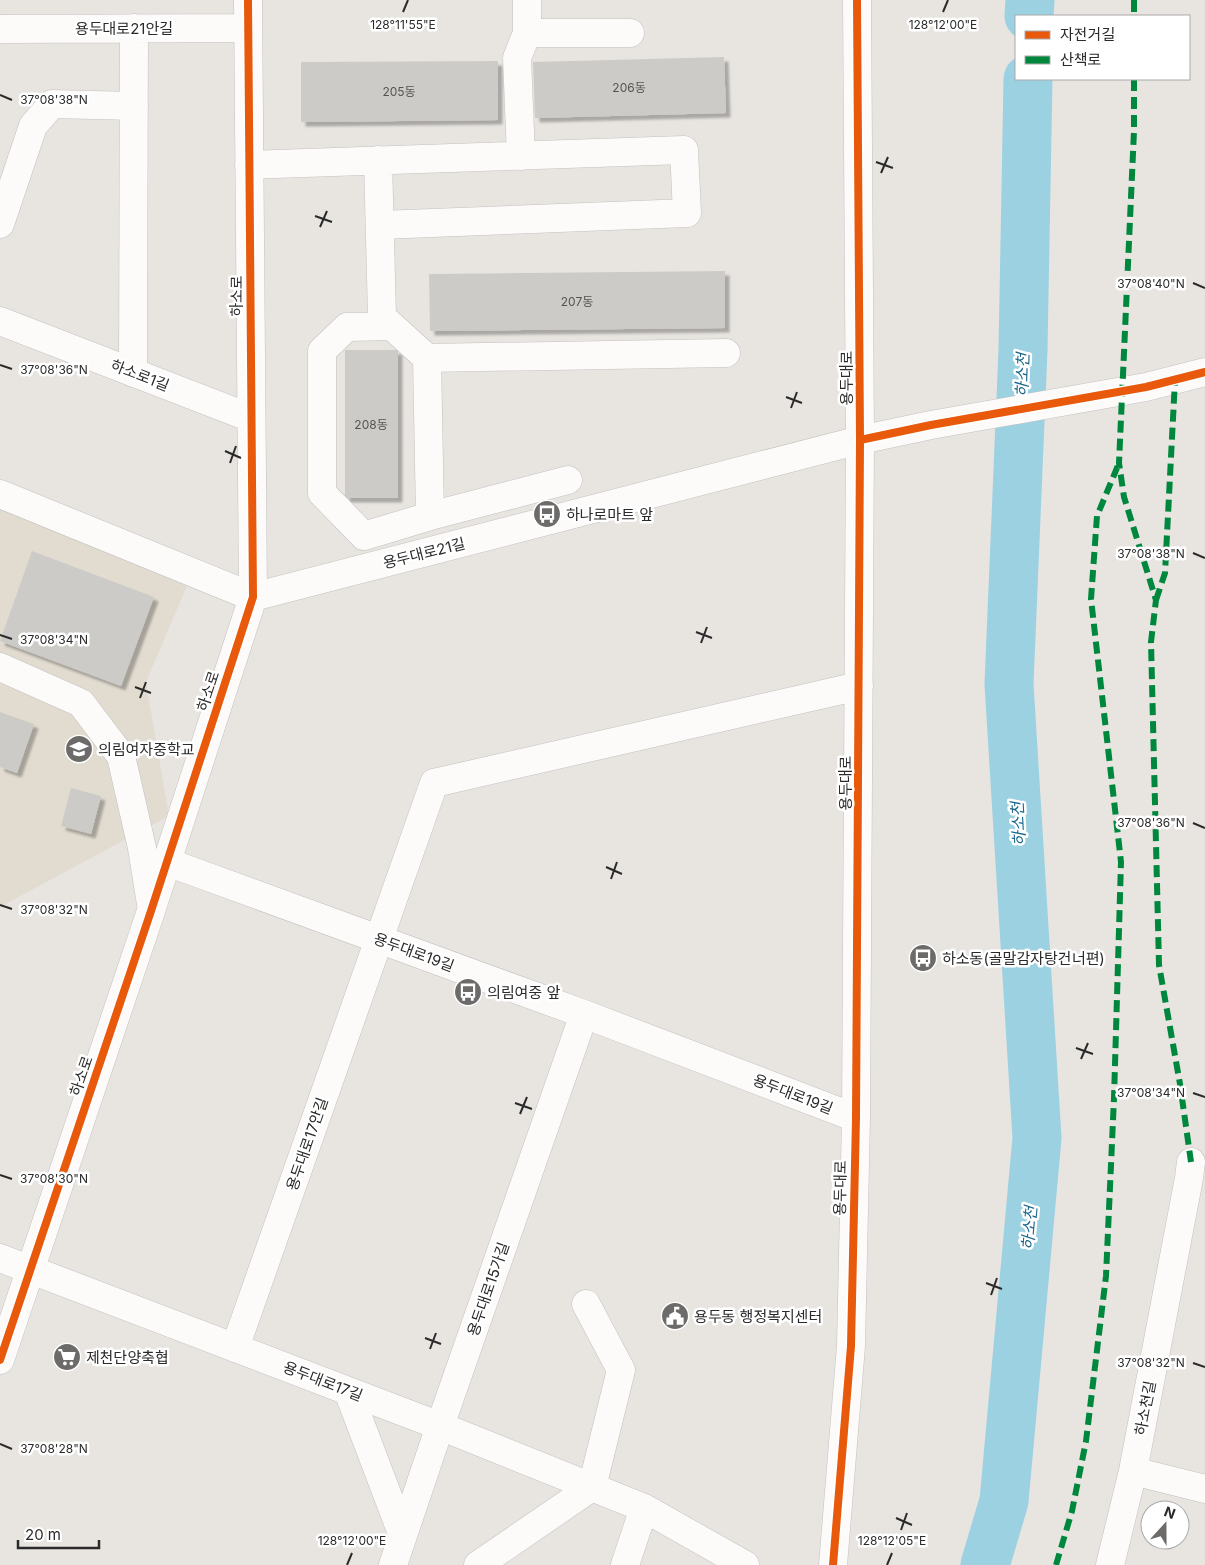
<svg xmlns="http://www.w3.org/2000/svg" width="1205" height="1565" font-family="Inter,'Noto Sans KR',sans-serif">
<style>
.education{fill:#e2dcd0}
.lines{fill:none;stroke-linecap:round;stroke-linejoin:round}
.river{stroke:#9cd1e2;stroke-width:49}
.building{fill:#cdcbc8;filter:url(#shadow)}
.minor-casing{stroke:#c2c1c0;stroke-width:29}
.minor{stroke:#fcfbfa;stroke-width:28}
.quiet{stroke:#00873e;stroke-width:6;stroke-dasharray:12 6;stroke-linecap:butt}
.cycleway-casing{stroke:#fff;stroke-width:11}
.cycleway{stroke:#e8590c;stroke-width:8}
.ticks{fill:none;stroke:#2a2a2a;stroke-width:2}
.labels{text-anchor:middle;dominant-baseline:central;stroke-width:5;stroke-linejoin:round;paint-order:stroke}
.number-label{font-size:12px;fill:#545453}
.street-label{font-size:15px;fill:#2a2a2a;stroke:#fff}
.poi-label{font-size:15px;fill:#2a2a2a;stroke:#fff;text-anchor:start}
.water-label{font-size:16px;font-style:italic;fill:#1b688d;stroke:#fff}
.ticks-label{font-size:12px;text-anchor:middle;fill:#2a2a2a;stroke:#fff;stroke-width:5;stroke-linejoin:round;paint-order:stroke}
</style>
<defs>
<filter id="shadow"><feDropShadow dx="4.5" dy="4.5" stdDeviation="1" flood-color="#0004"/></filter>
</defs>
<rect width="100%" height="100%" fill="#e8e5e1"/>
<!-- education -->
<path class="education" d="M0 501 189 581 146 682 169 816 0 907Z"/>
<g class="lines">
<!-- river -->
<path class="river" d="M1029 16 1030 0
M985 1565 1004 1501 1037 1138 1009 684 1023 350 1028 79"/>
</g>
<!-- building -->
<path class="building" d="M724 57 726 113 535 118 533 62Z
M498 61V120L301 122V62Z
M725 271V328L430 331 429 274Z
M345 350H398V498H345Z
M32 551 154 597 121 686 0 641Z
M0 712 34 724 17 773 0 767Z
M71 788 101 796 91 834 61 826Z"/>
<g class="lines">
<!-- minor casing -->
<g class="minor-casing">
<path id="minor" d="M0 29 248 28
M527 33H630
M521 156 517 58 527 33V0
M378 160 382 317 427 358 726 353
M249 165 684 150 687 213 380 225
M0 224 33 126 52 104 134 106
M0 321 251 418
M392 326 347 327 322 351V493L364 536 430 516 568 480
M427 358 430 516
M133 373 134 28
M0 494 253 597 860 440 931 425 1146 387 1205 372
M0 667 81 703 121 756 142 848 151 904
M167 862 584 1014 856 1118
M0 1258 440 1426 644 1508 745 1565
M235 1348 434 783 859 686
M0 1360 151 911 253 597 248 0
M348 1391 403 1536
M1133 1471 1205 1489
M393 1565 440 1426 584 1014
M478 1565 592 1487 621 1370 586 1304
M625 1565 644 1508
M833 1565 851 1346 856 1118 860 440 857 0
M1110 1565 1133 1471 1189 1178 1191 1162"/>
</g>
<!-- minor -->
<use href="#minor" class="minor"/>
<!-- quiet -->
<path class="quiet" d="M1134 0V16
M1134 79V131L1119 463 1124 497 1156 600 1151 642 1159 965 1180 1084 1191 1162
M1156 600 1165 573 1175 380
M1056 1565 1072 1511 1086 1441 1106 1276 1114 1098 1121 862 1091 599 1097 516 1119 463"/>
<!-- cycleway casing -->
<g class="cycleway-casing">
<path id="cycleway" d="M860 440 931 425 1146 387 1205 372
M0 1360 151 911 253 597 248 0
M833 1565 851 1346 856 1118 860 440 857 0"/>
</g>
<!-- cycleway -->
<use href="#cycleway" class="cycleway"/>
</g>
<!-- ticks -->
<path class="ticks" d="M403 12 408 0M943 12 948 0M0 95 12 100M876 162 893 168M881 173 888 157M315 216 332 222M320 227 327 211M1193 283 1205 288M0 365 12 369M786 397 802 403M791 408 797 392M225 451 241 458M230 463 236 446M1193 553 1205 558M696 632 712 638M0 635 12 639M701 643 707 627M135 687 151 693M140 698 146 682M1193 823 1205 828M606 867 622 874M611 879 617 862M0 905 12 909M1076 1048 1093 1054M1081 1059 1088 1043M1193 1093 1205 1097M515 1103 532 1109M520 1114 527 1097M0 1175 12 1179M986 1283 1002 1289M991 1295 997 1278M425 1338 441 1344M430 1349 436 1333M1193 1363 1205 1367M0 1444 12 1449M896 1518 912 1525M901 1530 907 1513M347 1565 352 1553M887 1565 892 1553"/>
<!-- icons -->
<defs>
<g id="bus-disc" transform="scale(1.4375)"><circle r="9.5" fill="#6c6b6a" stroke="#fff"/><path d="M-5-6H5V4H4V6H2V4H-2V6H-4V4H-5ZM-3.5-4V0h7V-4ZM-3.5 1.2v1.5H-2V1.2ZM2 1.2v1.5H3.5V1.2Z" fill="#fff"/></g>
<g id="school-disc" transform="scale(1.4375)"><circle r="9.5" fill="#6c6b6a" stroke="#fff"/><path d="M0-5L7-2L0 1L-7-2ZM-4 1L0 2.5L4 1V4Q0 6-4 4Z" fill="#fff"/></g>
<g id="civic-disc" transform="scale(1.4375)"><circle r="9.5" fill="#6c6b6a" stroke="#fff"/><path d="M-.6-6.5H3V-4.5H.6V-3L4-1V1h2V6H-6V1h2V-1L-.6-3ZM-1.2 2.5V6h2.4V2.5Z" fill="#fff"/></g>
<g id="supermarket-disc" transform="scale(1.4375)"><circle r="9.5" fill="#6c6b6a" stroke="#fff"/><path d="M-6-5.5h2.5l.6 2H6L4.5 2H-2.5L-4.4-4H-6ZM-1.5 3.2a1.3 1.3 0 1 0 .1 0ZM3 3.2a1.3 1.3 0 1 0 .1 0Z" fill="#fff"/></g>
</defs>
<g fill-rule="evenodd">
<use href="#bus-disc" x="547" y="514"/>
<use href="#school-disc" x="79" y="749"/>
<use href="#bus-disc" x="923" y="958"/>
<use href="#bus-disc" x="468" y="992"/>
<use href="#civic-disc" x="675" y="1316"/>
<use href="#supermarket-disc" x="67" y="1357"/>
</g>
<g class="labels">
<!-- number labels -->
<g class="number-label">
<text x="629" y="87">206동</text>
<text x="399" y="91">205동</text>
<text x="577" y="301">207동</text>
<text x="371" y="424">208동</text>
</g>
<!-- street labels -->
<g class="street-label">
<text x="124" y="28">용두대로21안길</text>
<text transform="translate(236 296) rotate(-90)">하소로</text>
<text transform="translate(140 375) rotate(21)">하소로1길</text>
<text transform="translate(846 378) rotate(-90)">용두대로</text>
<text transform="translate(424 553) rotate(-14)">용두대로21길</text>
<text transform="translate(208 691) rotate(-72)">하소로</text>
<text transform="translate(845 783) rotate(-90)">용두대로</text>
<text transform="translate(414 952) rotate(20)">용두대로19길</text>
<text transform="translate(81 1076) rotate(-71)">하소로</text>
<text transform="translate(793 1094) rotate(21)">용두대로19길</text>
<text transform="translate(307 1144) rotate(-71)">용두대로17안길</text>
<text transform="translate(840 1188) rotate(-89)">용두대로</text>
<text transform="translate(488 1289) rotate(-71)">용두대로15가길</text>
<text transform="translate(323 1381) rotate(21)">용두대로17길</text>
<text transform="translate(1145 1408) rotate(-79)">하소천길</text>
</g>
<!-- poi labels -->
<g class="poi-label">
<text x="566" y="514">하나로마트 앞</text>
<text x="98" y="749">의림여자중학교</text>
<text x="942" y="958">하소동(골말감자탕건너편)</text>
<text x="487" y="992">의림여중 앞</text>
<text x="694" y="1316">용두동 행정복지센터</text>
<text x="86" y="1357">제천단양축협</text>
</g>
<!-- water labels -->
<g class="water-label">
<text transform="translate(1022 375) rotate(-88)">하소천</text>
<text transform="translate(1018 824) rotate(-93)">하소천</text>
<text transform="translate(1029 1228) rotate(-85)">하소천</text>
</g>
</g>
<g class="ticks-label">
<text x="403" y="29">128°11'55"E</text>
<text x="943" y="29">128°12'00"E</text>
<text x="54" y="104">37°08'38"N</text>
<text x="1151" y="288">37°08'40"N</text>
<text x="54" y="374">37°08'36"N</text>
<text x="1151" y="558">37°08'38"N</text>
<text x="54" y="644">37°08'34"N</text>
<text x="1151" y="827">37°08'36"N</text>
<text x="54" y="914">37°08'32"N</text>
<text x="1151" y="1097">37°08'34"N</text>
<text x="54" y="1183">37°08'30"N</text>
<text x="1151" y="1367">37°08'32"N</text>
<text x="54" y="1453">37°08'28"N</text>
<text x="352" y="1545">128°12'00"E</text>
<text x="892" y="1545">128°12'05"E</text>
</g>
<!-- legend -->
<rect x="1015" y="15" width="175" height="65" fill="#ffffff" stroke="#aaaaaa"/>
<rect x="1025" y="31" width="25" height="8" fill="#e8590c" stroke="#aaaaaa"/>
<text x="1060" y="40" font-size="15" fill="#2a2a2a">자전거길</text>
<rect x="1025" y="56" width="25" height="8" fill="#00873e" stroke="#aaaaaa"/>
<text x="1060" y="65" font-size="15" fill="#2a2a2a">산책로</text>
<!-- north arrow -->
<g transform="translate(1165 1525) rotate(21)"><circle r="24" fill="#ffffff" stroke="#aaaaaa"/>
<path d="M0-4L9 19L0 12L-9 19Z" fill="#6c6b6a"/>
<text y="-8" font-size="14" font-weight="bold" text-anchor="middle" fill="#2a2a2a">N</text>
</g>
<!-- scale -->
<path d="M18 1540v8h81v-8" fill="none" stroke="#2a2a2a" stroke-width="2.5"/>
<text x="25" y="1540" font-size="15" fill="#2a2a2a" stroke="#ffffff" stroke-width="4" paint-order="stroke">20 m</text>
</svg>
